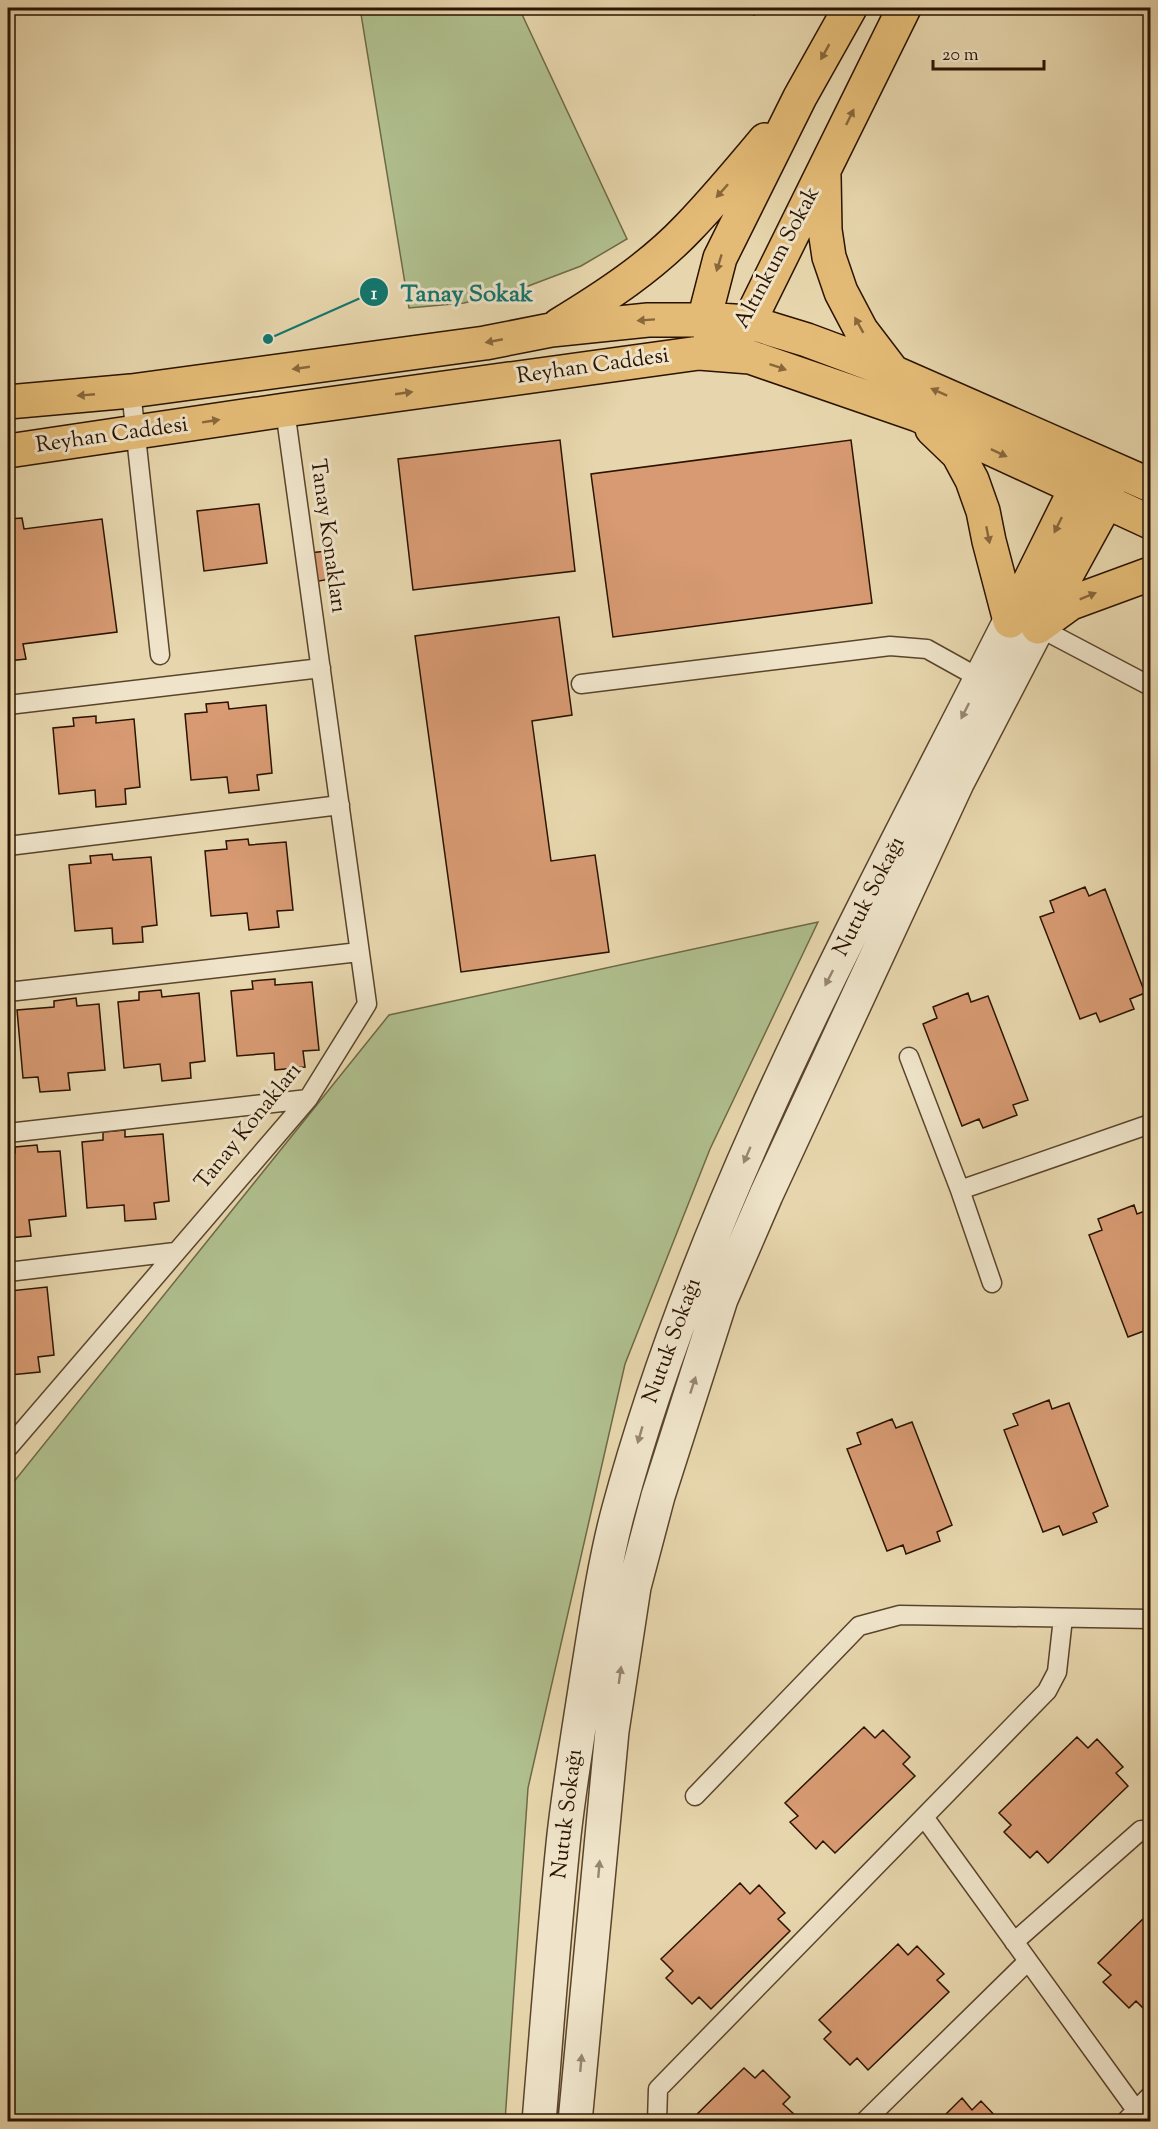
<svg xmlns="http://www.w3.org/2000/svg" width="1158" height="2129" font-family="'Sorts Mill Goudy',serif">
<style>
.green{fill:#b0bf8e;stroke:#6e6947;stroke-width:1.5}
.building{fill:#d79a72;stroke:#2b1300;stroke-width:1.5}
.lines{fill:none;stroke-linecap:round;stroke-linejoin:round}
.lane-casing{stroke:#5a442b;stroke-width:21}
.street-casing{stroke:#5a442b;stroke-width:36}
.primary-casing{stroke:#2b1300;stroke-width:36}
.lane{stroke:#efe4ca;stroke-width:18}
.street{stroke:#efe4ca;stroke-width:33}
.primary{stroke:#e4bb76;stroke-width:33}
.oneway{fill:#88673b}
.oneway2{fill:#97866f}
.labels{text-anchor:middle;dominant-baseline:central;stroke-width:6;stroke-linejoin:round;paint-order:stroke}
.street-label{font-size:22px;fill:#2b1300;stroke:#efe4ca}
.leader{fill:none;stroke:#0f766e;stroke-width:2}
.callout-dot{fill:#0f766e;stroke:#efe4ca;stroke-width:2}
.mark-label{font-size:18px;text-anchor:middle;font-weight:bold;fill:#fff}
.callout-label{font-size:24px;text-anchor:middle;font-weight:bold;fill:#0f766e;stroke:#efe4ca;stroke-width:6;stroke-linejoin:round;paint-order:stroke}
</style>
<rect width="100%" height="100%" fill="#e7d6ad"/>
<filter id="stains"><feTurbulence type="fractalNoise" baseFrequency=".00333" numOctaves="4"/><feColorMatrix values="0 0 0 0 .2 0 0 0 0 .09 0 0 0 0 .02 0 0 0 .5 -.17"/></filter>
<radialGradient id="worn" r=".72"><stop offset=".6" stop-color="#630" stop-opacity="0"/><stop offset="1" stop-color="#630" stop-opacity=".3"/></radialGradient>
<!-- green -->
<path class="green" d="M360 8H519L627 239 581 266 523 288 464 303 409 308Z
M818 922 710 1149 625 1364 528 1788 505 2121H8V1489L389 1015Z"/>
<!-- building -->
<path class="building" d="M738 8H757L754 15Z
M560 440 575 571 413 590 398 459Z
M851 440 872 603 613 637 591 474Z
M259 504 267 563 204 571 197 511Z
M22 518 24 529 102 519 117 632 23 644 26 659 8 661V519Z
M327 551 331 579 313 582 309 553Z
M559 617 572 715 532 721 551 861 595 855 609 952 461 972 415 636Z
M228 702 229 709 266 705 272 773 257 775 259 790 229 793 227 777 191 780 185 714 207 712 206 704Z
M96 716V723L134 719 140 787 125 789 126 804 96 807 95 790 59 794 53 728 74 726 73 718Z
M248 839 249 845 286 842 293 910 277 911 279 927 249 930 247 913 211 916 205 851 227 849 226 841Z
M112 854 113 860 151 857 157 925 142 927 143 942 113 944 112 928 75 931 69 865 91 863 90 856Z
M1085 887 1089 896 1105 889 1145 993 1130 999 1134 1009 1100 1022 1096 1013 1080 1019 1040 917 1054 912 1050 901Z
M275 979V985L312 982 319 1050 303 1051 305 1067 275 1070 274 1053 237 1056 231 991 253 989 252 981Z
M161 990 162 997 199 993 205 1061 190 1063 191 1078 162 1081 160 1064 124 1068 118 1002 139 1000V992Z
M968 993 971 1002 988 996 1028 1100 1013 1105 1017 1115 983 1128 979 1119 962 1126 923 1024 937 1018 933 1007Z
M76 998 77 1006 99 1004 105 1070 68 1073 70 1090 40 1092 38 1077 23 1078 17 1010 54 1007V1001Z
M125 1130V1137L163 1134 169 1201 154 1203 156 1219 125 1221 124 1205 87 1208 82 1142 103 1140V1132Z
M37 1145 38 1152 60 1151 66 1216 29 1220 31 1236 8 1238V1154L15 1153V1147Z
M1134 1205 1137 1214 1150 1209V1339L1148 1340 1144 1331 1128 1337 1089 1235 1102 1230 1098 1219Z
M8 1284 10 1291 47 1287 54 1355 38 1357 40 1372 10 1375 8 1358Z
M1049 1400 1052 1409 1069 1403 1108 1506 1093 1513 1097 1522 1063 1535 1059 1526 1043 1532 1004 1430 1018 1425 1013 1414Z
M892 1419 896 1428 912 1422 952 1525 937 1532 940 1541 906 1554 903 1545 887 1551 847 1449 861 1444 857 1433Z
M864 1727 875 1738 883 1730 910 1757 903 1764 915 1776 835 1853 823 1841 816 1849 790 1822 798 1816 785 1803Z
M1077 1737 1088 1748 1097 1739 1123 1767 1116 1773 1128 1786 1048 1863 1037 1851 1030 1858 1004 1832 1011 1825 999 1813Z
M740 1883 750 1894 759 1885 785 1913 778 1919 790 1931 711 2009 699 1997 692 2004 666 1978 673 1971 661 1959Z
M1150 1912V2010L1148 2013 1136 2001 1129 2008 1103 1982 1111 1975 1098 1963Z
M898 1944 908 1955 917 1946 944 1974 937 1980 949 1992 868 2070 857 2058 850 2065 824 2039 831 2032 819 2020Z
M744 2068 755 2078 763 2070 790 2097 783 2104 796 2116 790 2122H689Z
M962 2098 972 2110 981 2101 1001 2122H938Z"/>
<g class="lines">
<!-- lane casing -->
<g class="lane-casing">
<path id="lane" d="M131 391 160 655
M1038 627 1150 686
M581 684 890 646 927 649 981 679
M8 705 321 668
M8 846 340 805
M8 992 359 952
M909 1057 960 1190 992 1283
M8 1133 308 1099
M960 1190 1150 1124
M8 1272 175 1252
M8 1448 308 1099 367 1004 285 410
M695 1796 859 1626 900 1615 1150 1619
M924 1817 1136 2110
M1014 1942 1141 1830
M657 2122 658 2089 1047 1691 1057 1672 1063 1618
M864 2122 1028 1961
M1125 2122 1150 2096"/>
</g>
<!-- street casing -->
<g class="street-casing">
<path id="street" d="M539 2122C547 2026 554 1930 564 1835 570 1782 579 1729 587 1677 596 1622 604 1565 618 1512 703 1197 864 910 1010 621
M575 2122 612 1731 634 1587 658 1496 721 1299 766 1195 957 783 1038 627"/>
</g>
<!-- primary casing -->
<g class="primary-casing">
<path id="primary" d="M824 176 825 230 829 257 841 292 861 330 893 372
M559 325C605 297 651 267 688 228 715 200 740 170 765 140
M734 339 749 322 904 8
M714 340 704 320 720 258 800 97 850 8
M8 402 131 391 485 343 551 330 648 320H718L749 322 774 330 807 340 893 372 1150 485
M932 429 958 454 972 480 983 511 989 541 1010 621
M8 451 285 410 699 353 750 357 918 415 1150 522
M1010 621 1076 488 1093 476
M1042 624 1071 603 1150 574
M1038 627 1107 501 1108 480"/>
</g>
<!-- lane -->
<use href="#lane" class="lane"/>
<!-- street -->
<use href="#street" class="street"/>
<!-- primary -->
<use href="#primary" class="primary"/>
</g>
<!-- one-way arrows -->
<defs><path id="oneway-solid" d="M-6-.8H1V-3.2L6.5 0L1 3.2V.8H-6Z" transform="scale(1.5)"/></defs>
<g class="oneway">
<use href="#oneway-solid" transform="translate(825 52) rotate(119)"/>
<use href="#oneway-solid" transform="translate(850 117) rotate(-64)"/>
<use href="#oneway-solid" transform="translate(722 191) rotate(132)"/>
<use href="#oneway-solid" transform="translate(719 263) rotate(107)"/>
<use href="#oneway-solid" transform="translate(646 320) rotate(176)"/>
<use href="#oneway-solid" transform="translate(859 325) rotate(-119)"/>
<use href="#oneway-solid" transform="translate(494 341) rotate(169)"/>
<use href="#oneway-solid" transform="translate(778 367) rotate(19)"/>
<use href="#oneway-solid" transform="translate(301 368) rotate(172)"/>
<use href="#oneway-solid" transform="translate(939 392) rotate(-156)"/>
<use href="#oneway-solid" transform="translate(404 393) rotate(-8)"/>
<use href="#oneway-solid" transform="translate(86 395) rotate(175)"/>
<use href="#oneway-solid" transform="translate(211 421) rotate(-9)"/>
<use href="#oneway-solid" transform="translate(999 453) rotate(25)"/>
<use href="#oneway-solid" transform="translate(1058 525) rotate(116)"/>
<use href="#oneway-solid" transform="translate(988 535) rotate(79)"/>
<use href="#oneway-solid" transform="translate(1088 596) rotate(-22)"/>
</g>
<g class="oneway2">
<use href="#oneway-solid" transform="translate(965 711) rotate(117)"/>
<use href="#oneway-solid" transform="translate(829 978) rotate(117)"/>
<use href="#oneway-solid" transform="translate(747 1155) rotate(113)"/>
<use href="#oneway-solid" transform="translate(693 1385) rotate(-72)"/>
<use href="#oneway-solid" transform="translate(640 1435) rotate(106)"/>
<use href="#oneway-solid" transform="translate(620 1675) rotate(-82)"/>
<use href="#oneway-solid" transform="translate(599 1869) rotate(-85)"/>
<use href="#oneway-solid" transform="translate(581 2063) rotate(-85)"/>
</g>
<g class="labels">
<!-- street labels -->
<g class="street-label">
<text transform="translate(778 258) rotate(-62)">Altınkum Sokak</text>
<text transform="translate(593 367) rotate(-8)">Reyhan Caddesi</text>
<text transform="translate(112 436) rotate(-8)">Reyhan Caddesi</text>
<text transform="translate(327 536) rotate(82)">Tanay Konakları</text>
<text transform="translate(870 897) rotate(-63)">Nutuk Sokağı</text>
<text transform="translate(249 1127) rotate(-51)">Tanay Konakları</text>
<text transform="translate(673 1341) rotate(-70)">Nutuk Sokağı</text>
<text transform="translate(568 1814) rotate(-83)">Nutuk Sokağı</text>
</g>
</g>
<!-- callouts -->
<path class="leader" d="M268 339L374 292"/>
<g class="callout-dot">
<circle cx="268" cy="339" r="6"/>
<circle cx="374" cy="292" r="15"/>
</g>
<g class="mark-label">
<text x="374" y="299">1</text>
</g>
<g class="callout-label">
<text x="467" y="301">Tanay Sokak</text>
</g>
<!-- margin -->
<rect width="1158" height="2129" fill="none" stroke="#e7d6ad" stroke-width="30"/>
<rect x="9" y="9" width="1140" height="2111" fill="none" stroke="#2b1300" stroke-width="3"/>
<rect x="15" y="15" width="1128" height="2099" fill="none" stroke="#2b1300" stroke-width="1.5"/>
<!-- scale -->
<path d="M933 60v9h111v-9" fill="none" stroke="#2b1300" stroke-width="3"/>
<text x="942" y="60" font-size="18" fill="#2b1300" stroke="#efe4ca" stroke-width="4.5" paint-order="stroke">20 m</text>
<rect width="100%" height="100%" filter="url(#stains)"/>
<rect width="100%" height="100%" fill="url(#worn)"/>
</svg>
